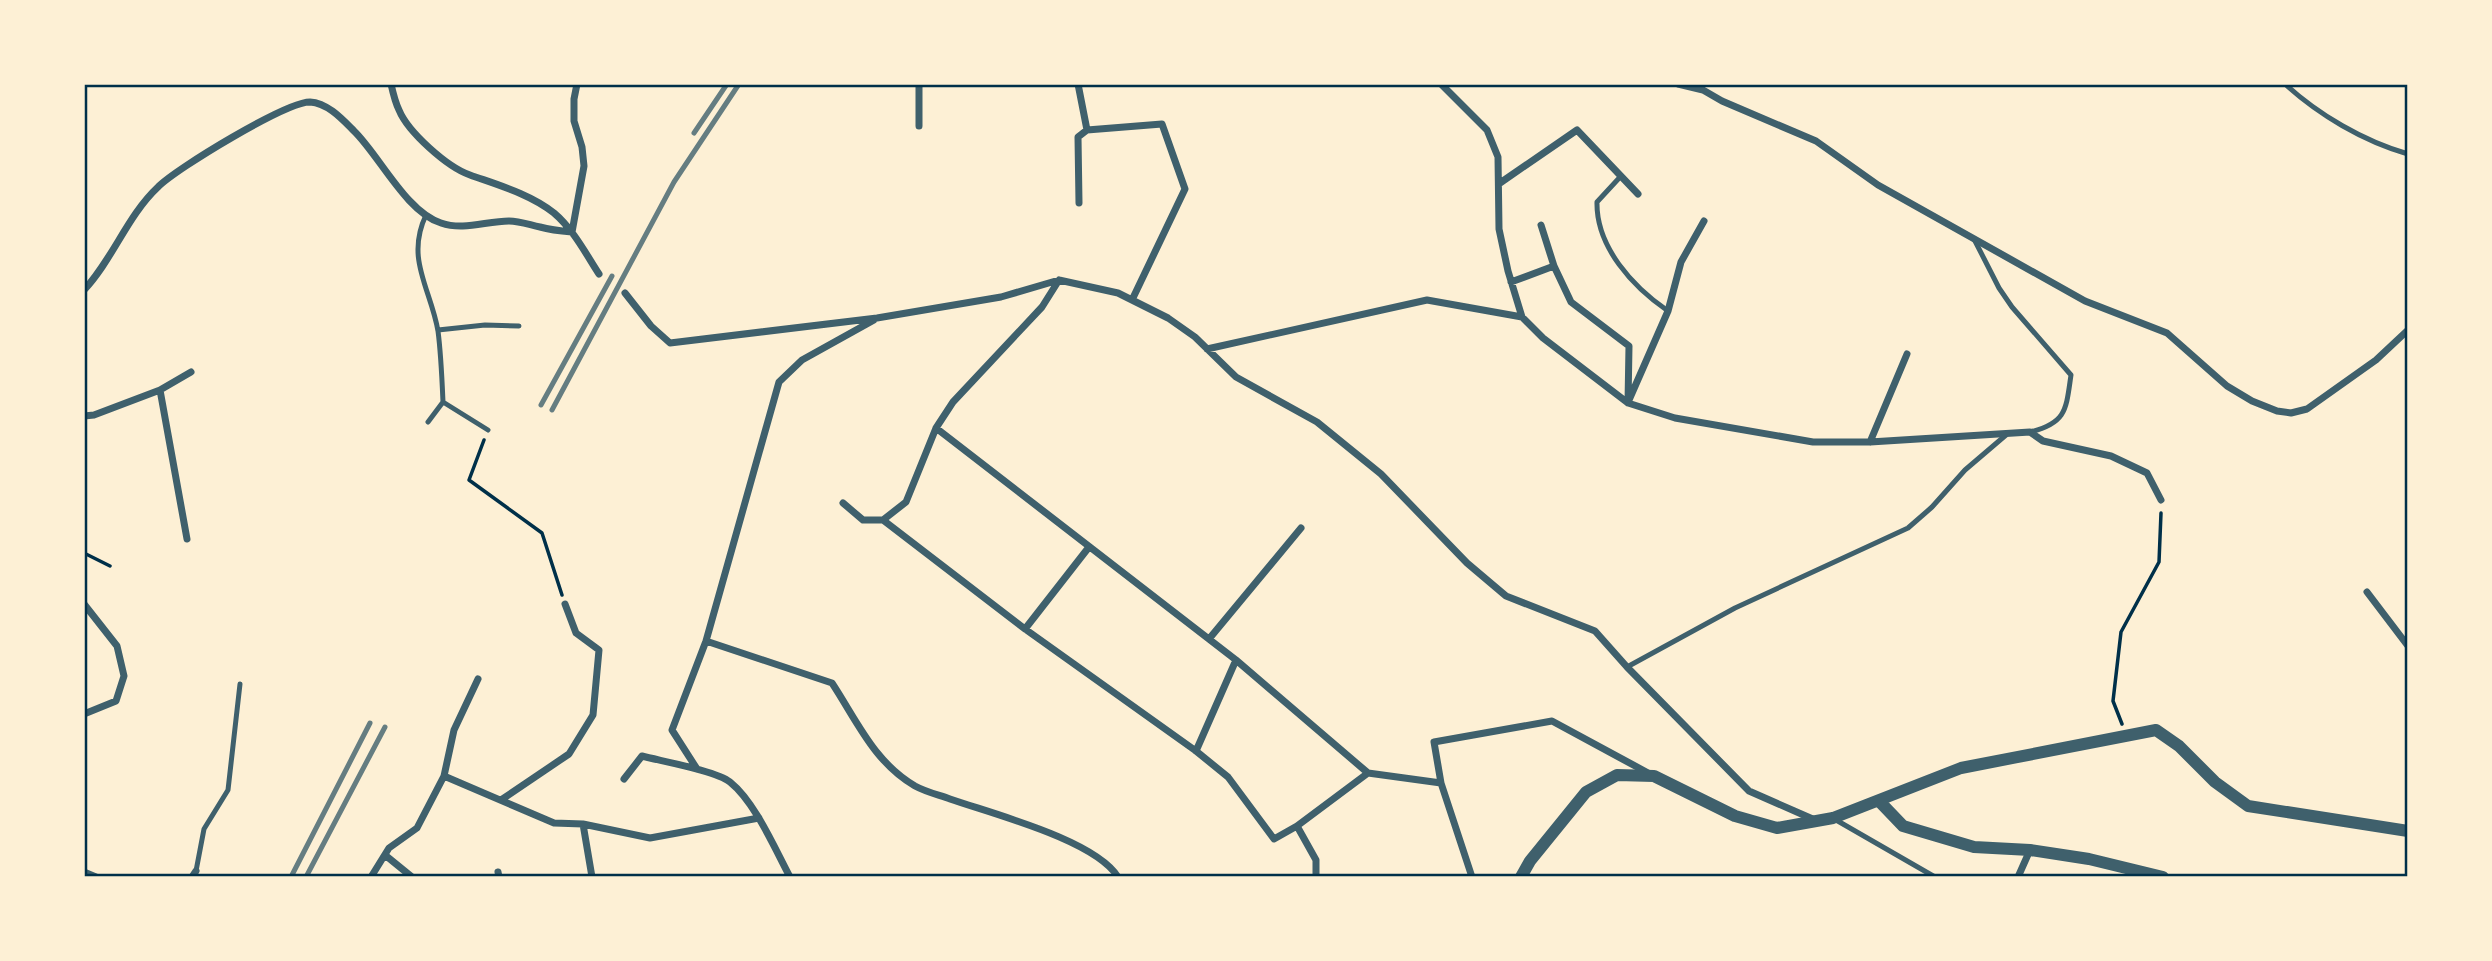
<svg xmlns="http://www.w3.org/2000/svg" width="2492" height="961" font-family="Raleway,sans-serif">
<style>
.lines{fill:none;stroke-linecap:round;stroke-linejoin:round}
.path{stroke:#003049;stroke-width:3.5}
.service{stroke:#3f606c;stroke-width:5}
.minor{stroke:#3f606c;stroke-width:7}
.tertiary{stroke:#3f606c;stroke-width:12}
.rail{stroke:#657d81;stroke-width:5}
.neatline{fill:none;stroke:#003049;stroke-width:2.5}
</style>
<rect width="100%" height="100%" fill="#fdf0d5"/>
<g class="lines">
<!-- path -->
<path class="path" d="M484 440 469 480 542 533 562 595
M84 553 110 566
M2122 724 2113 701 2121 632 2159 562 2161 513"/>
<!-- service -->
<path class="service" d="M2285 84C2319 115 2363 141 2408 154
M1621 176 1597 202C1596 247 1633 287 1668 311
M426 215C405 259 431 289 438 331 441 354 442 379 443 402L488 430
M1974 239 1999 288 2012 307 2071 375C2066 409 2067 423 2030 432
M438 330 485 325 519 326
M428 422 443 402
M1627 667 1735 608 1908 528 1932 507 1965 470 2006 435
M1836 820 1935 877
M196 871 204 829 228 790 240 684"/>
<!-- minor -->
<path class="minor" d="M391 84C393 93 395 102 399 110 408 132 447 167 470 175 498 185 530 194 554 213 573 229 586 254 599 274
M919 84V126
M1078 84 1087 130
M1441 84 1487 130 1498 157 1499 229 1508 271 1522 317
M1678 84 1703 90 1722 101 1816 141 1878 185 2085 301 2167 333 2227 386 2252 401 2277 411 2291 413 2307 409 2376 360 2408 330
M1500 183 1577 130 1638 194
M1079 203 1078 137 1087 130 1162 124 1185 189 1132 300
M1541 225 1554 266 1571 302 1629 346 1628 403
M572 232 584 166 582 147 574 121V99L577 84
M1511 282 1554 266
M84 290C113 259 127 216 158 187 177 168 286 102 310 102 328 103 343 120 354 131 379 155 406 212 441 223 464 231 486 221 509 221 520 221 530 225 540 227 551 230 561 231 572 232
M625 293 651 326 670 343 877 318 1001 297 1059 280 1118 293 1168 318 1195 337 1236 377 1317 422 1381 474 1467 563 1506 596 1595 631 1627 667 1749 791 1815 820
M1207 349 1427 300 1522 317 1543 338 1628 403 1675 418 1813 442H1870L2030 432 2043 441 2111 456 2147 473 2161 500
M160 390 187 539
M1629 400 1668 311 1681 262 1704 221
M84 416 94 415 160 390 191 372
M936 428 1236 660 1368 773 1441 783 1472 877
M1870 442 1907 354
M843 503 863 520H883L906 502 936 428 953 402 1042 307 1059 280
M883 520 1025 629 1196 751 1228 777 1274 839 1297 826 1368 773
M2367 592 2408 646
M84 604 117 646 124 676 116 701 84 714
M1025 629 1089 547
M1209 639 1301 528
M706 641 832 683C857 721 874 762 915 786 926 792 939 795 950 799 993 814 1095 840 1118 877
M1196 751 1236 660
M697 769 672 730 706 641 779 382 802 360 874 320
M444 776 554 823 583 824 650 838 759 818
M624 779 642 756C661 761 717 771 730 782 755 802 775 849 790 877
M1441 783 1434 742 1552 721 1650 774
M501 800 569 754 593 715 599 650 576 633 565 604
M583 824 592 877
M1297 826 1316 860V877
M385 855 412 877
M84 872 96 877
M498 872 499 877
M192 877 196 871
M371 877 389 848 417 828 444 776 454 730 478 679
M2018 877 2030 850"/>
<!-- tertiary -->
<path class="tertiary" d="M1880 802 1903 826 1974 847 2030 850 2089 859 2163 877
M1521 877 1530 861 1586 792 1617 775 1654 776 1735 816 1777 828 1833 818 1961 768 2156 730 2179 746 2215 782 2248 806 2408 831"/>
<!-- rail -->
<path class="rail" d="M694 133 727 84
M541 405 612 276
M552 410 674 182 739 84
M291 877 370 723
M306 877 385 727"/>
</g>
<!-- border -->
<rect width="2492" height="961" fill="none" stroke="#fdf0d5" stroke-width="172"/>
<rect x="86" y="86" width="2320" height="789" class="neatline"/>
</svg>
